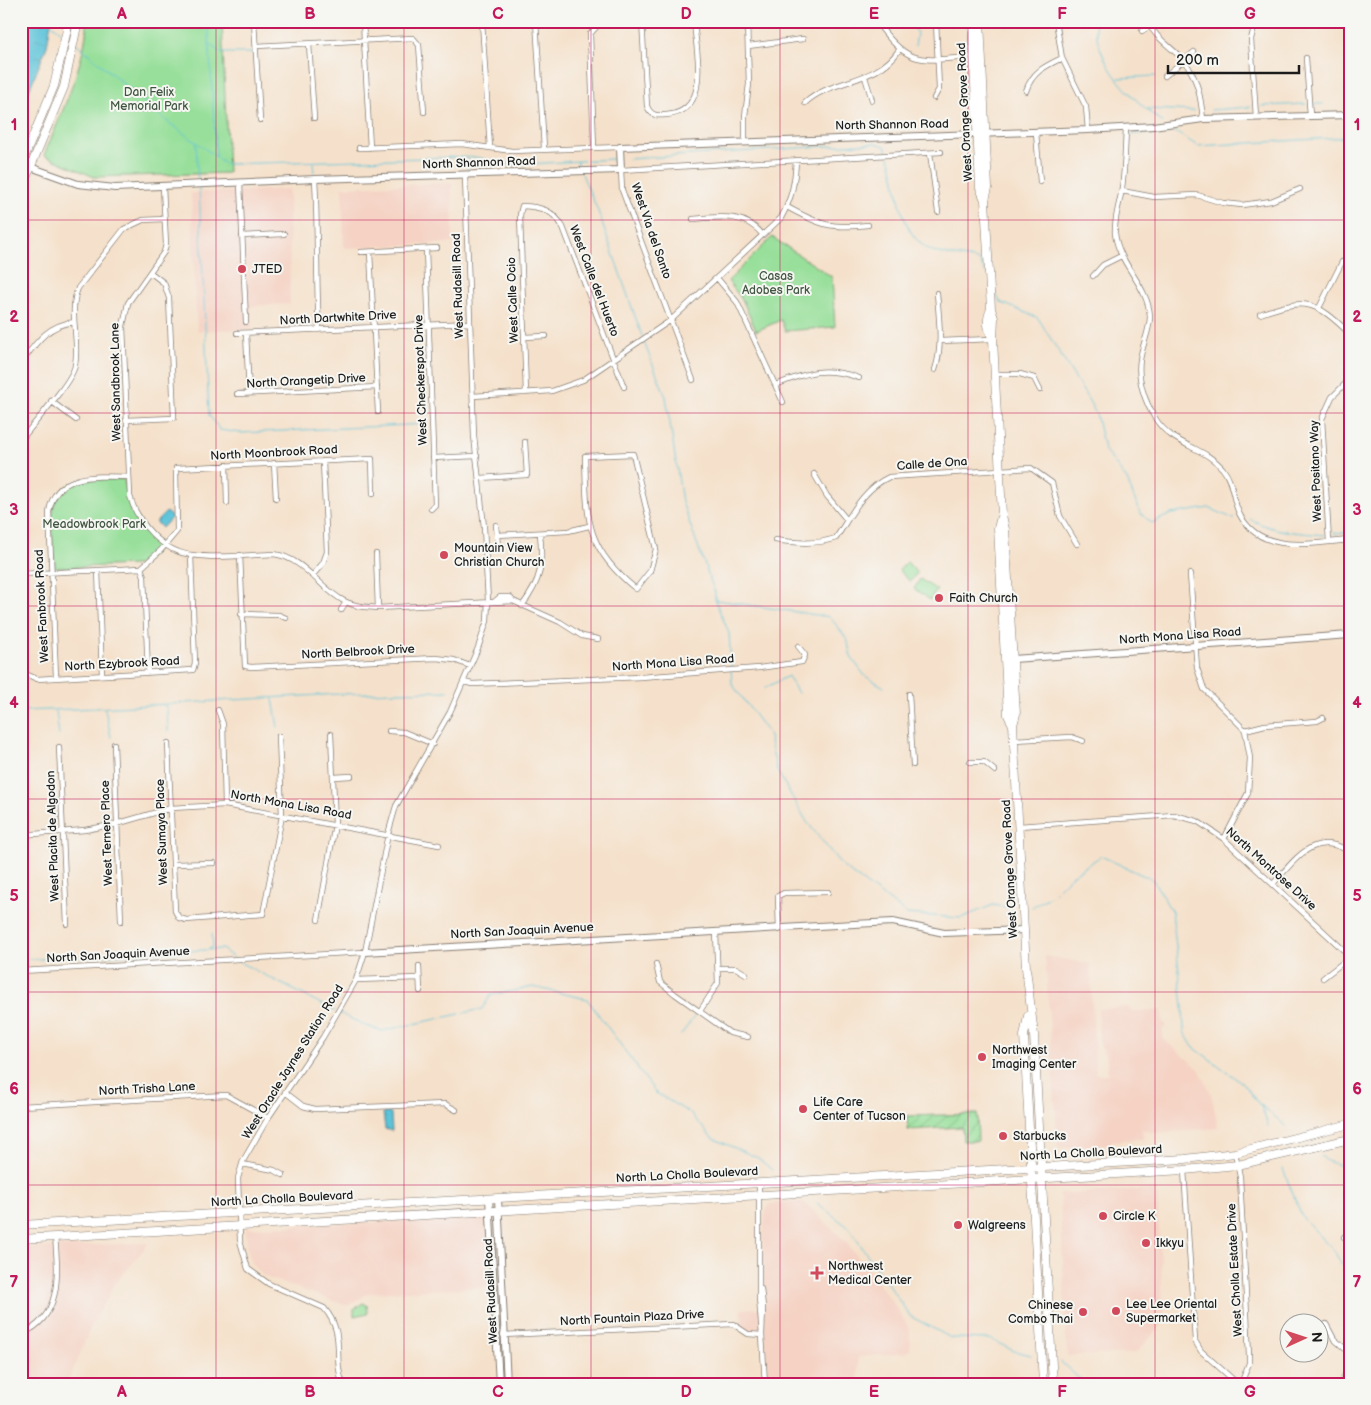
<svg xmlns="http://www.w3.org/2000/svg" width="1371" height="1405" font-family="'Balsamiq Sans',sans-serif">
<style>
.built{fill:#f5d2c3}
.green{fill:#97df9a;stroke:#5a7e5b}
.garden{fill:url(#garden-furrows);stroke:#5a7e5b}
.water{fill:url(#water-ripples);stroke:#3c707a}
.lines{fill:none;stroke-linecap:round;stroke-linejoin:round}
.stream{stroke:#5cc3d9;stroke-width:1}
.street-casing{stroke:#887e74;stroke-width:6}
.secondary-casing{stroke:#887e74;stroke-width:8}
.primary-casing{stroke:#887e74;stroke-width:9}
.street{stroke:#fff;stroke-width:4.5}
.secondary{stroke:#fff;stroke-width:6}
.primary{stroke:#fff;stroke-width:8}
.grid{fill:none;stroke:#c2185b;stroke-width:1;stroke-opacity:0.55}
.poi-dot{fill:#d1495b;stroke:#f6f6f2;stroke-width:2}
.labels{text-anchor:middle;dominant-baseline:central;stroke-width:4;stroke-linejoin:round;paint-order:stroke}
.park-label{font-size:12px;fill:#415642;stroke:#f6f6f2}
.street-label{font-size:12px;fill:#1c1c1c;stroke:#f6f6f2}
.poi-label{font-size:12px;fill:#1c1c1c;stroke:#f6f6f2;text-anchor:start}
.neatline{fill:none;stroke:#c2185b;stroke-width:2}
.grid-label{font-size:16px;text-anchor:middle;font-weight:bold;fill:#c2185b}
</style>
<defs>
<pattern id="garden-furrows" width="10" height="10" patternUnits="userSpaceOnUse" patternTransform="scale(1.25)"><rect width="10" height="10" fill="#97df9a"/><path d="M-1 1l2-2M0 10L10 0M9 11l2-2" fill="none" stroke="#82bf84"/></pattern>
<pattern id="water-ripples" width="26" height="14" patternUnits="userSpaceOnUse" patternTransform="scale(1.25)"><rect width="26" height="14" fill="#5cc3d9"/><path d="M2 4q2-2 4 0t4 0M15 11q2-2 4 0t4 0" fill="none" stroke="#4fa7ba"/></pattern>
</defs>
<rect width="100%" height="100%" fill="#f6f6f2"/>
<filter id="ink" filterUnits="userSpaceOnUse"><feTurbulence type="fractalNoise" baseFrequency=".02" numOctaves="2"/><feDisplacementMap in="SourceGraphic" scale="10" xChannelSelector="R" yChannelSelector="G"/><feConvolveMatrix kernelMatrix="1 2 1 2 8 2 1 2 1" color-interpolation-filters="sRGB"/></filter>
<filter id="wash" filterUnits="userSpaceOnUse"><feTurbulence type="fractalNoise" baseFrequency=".0096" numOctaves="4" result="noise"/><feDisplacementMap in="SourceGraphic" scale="20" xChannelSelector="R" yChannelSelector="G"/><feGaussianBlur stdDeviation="1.12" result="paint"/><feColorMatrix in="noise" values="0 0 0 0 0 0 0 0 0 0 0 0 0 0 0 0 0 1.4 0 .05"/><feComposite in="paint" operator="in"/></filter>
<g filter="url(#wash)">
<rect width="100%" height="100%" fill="#f5e1cb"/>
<!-- built -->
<path class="built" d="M452 183 453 243 344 248 342 187Z
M289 189 290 304 251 306 252 329 197 331 191 193Z
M1045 956 1090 964 1096 1074H1108L1107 1058 1103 1051 1105 1050 1101 1048 1099 1040 1098 1009 1129 1007 1130 1011 1162 1010 1163 1023H1166V1028H1163V1039L1199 1069 1211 1093 1218 1128 1153 1133 1142 1129 1143 1139 1111 1141 1110 1145 1058 1148Z
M1157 1189 1164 1322 1136 1353 1067 1356 1060 1194Z
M785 1202H804L846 1242 894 1304 910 1330V1350L905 1353 858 1357V1384H768L765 1331 747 1330 742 1325 741 1309 758 1308 765 1305 763 1238 765 1213 769 1204Z
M486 1217 490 1287 369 1293 348 1306 263 1276 252 1263 247 1249 246 1228Z
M149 1243 115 1284 90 1329 69 1380 31 1384 28 1248Z"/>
<!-- green -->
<path class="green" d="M87 21H222L228 173 94 177 44 155C59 119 87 59 87 21Z
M772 237 832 277 835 327 785 331 781 320 756 331 743 301 728 281Z
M124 479C129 507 138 525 159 543V548L148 559 137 565 55 568C54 542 42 495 73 483 88 477 108 480 124 479Z
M907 562 917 573 910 582 899 570Z
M920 579 937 590 930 600 914 589Z
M363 1303 367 1305 368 1313 354 1316V1309Z"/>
<!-- garden -->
<path class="garden" d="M977 1114 978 1141H963L962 1127 908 1130 907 1116Z"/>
<!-- water -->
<path class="water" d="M21 21H51L47 46 21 110Z
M166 512 172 517 162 528 156 522Z
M383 1113H391L392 1131 385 1129Z"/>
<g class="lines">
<!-- stream -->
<path class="stream" d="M48 21 63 33
M208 21 216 156
M909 21 917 33 915 46
M1095 21C1096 64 1130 97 1162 122
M76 43 168 122 226 164 460 157H475L512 165 613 159
M209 44 221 53H253
M1119 78 1155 76
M1313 104H1323
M1262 106 1306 104
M1148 109 1194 111
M1211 110 1250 107
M1167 127 1198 146 1350 137
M1132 134 1170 133 1171 130
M196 144 198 182
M889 157C899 186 898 231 927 248 940 256 959 256 973 259L980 261 985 273
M468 158V170
M628 159 875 143 885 146 888 153
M577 162 579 168
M313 163 314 172
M582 174 598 211 642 336
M199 186 209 415 220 430 241 433 427 424
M994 290 1000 302 1038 318 1088 399 1096 414 1104 449 1127 480 1140 513 1152 523 1171 514 1209 508 1234 519
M643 340 666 397 682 502 715 593V600L729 633 732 684 768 733 777 771 807 822 843 867 907 914 961 918 993 905 1011 908
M1250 519C1277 533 1295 532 1324 535
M1334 533 1350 532
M716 600 830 617 847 639 851 657 865 676 884 687
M765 688 788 676 798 693
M273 699 278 727
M164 706 167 708 168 731
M105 709 111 737
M21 711C164 707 306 692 448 691
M56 711 59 735
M1032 907 1052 895 1071 876 1101 856 1153 880 1172 912 1183 1006 1184 1032 1193 1047 1244 1084 1257 1102 1286 1126
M209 949 213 946 212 934
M21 960 222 949 234 958
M239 962 335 1011
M339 1013 366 1026 382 1031 482 1009 491 995 533 987 587 999 656 1093 690 1113 712 1138 758 1158 772 1170
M681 1035 696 1014
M1261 1105 1268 1126
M1321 1156 1327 1161 1350 1169
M1283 1169 1302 1217 1333 1249 1350 1279
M817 1203 848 1227 910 1316 951 1338 990 1339 1014 1351 1031 1355
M1061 1362 1085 1384"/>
</g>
</g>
<g filter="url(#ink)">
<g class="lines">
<!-- street casing -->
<g class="street-casing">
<path id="street" d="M254 21 260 120
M363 21 370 148
M482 21 490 148
M536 21 544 148
M642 21 647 106C651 116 657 116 666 115 712 112 696 53 694 21
M876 21C909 68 921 60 973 57
M1056 21 1062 58 1086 107 1088 130
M1147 21C1156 39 1172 47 1184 61 1198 78 1201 99 1203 119
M1255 24 1251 39 1256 117
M1142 31 1150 26
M309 44 314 118
M256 46 413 38 419 45 424 112
M748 46 803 39
M1306 58 1310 116
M1165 76 1194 52
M865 77 872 100
M1026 91C1032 72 1045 66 1062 58
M934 98 939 89 936 21
M805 103C832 78 877 84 899 50
M1126 128C1125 149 1125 168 1122 188 1120 203 1114 218 1115 233 1118 264 1148 285 1150 316 1150 331 1142 345 1140 360 1137 379 1145 402 1155 418 1172 446 1204 446 1223 469 1234 483 1232 500 1240 515 1261 555 1313 543 1350 540
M1036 132 1040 182
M745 141V116L749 84 747 21
M359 148 462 144 512 151 620 147
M594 148 590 34 598 25H621L638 21
M930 153 938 212
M315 179C318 229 316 279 319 330
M240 183 246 322
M163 187 166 244 164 252 128 303 123 326 130 496C137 523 163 552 192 555 218 559 247 555 274 554 304 558 319 588 344 601 355 607 367 607 378 608L513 601
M1122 191 1154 197 1197 195 1223 203 1242 205 1271 201 1300 189
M787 207C820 225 830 229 868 225
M693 219C720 217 744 212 763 235
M242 236 284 234
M426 249 435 505 431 509
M361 252 437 248
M370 252 378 412
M1093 276 1103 265 1121 256
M717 278 737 302 783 402
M1319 308 1342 262
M1260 314C1306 298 1315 300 1350 334
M237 333 470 323
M246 333 249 393
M524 337 546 336
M940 341 993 339
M21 363C36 343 47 325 74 322
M935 370C943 346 939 319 937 293
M994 374H1020L1034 378 1040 390
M693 380 622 190 621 170 941 152
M776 385C807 372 826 366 859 378
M526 393 520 215 522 206C542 207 553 210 563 227L624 387
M237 394 377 387
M473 396 552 391 583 380 671 320 781 218C792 198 795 182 796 160
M51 401 76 420
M126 420 174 418 169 298 164 283 151 273
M21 440C33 424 73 381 75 365 80 339 68 313 78 288L124 229 143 220 165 219
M633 454 656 549 650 571 636 589C584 547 587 518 585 456Z
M433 458 477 456
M274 463 276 498
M226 465 227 503
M814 474 827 496 847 520
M480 478 527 475 525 442
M496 525 498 546
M497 535 568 531 589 526
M775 540C796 543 815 545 836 538 851 515 863 489 889 477L1031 468 1052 483 1060 516 1077 544
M1329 542 1322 419 1332 397 1350 379
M376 554 378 608
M240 555 245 666
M141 568 144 576 148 673
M98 570 102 675
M21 574 141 568 161 550 177 531 176 468 372 459 373 494
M1190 574 1197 668 1204 689 1245 730 1250 758 1248 793 1224 839
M312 576 323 563 327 552 323 461
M495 601 500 597H510L513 601 560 622 582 636 598 639
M522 606C542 579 543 565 540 533
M341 610 346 602
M241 614 279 615 286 618
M245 666 251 667 436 658 454 660 470 666
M21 672 37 679 193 670 195 663 191 555
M56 677 49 512C55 472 97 476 129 477
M464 682 472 684 641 677 759 668 802 662 805 655 798 646
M909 694 913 765
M218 710 223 724 225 805
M1245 730 1265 725 1317 721 1323 718
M389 731 404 732 433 744
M1014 740 1072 737 1083 741
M168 743 175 911 179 918
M114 744 121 921
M59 747 67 924
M970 762H984L995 771
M334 777 351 776
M1019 826 1174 815 1197 821 1224 839 1350 956
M21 835 85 830 116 824 171 808 225 805 439 845
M174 864 214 863
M1273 884C1295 860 1314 829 1350 852
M263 914 282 816 279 736
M179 918 186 920 263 914
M318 920 335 824 331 734
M779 930 778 896 784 893 828 892
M656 964 660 982 675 994 730 1033 748 1037
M419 966 420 991
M719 968H736L746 974
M21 971 365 952
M1323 978 1350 957
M356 980 419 978
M700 1011 718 983 716 932
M285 1092 303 1106 315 1109 445 1104 456 1110
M21 1106 226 1095 268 1118
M1235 1153 1240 1177 1249 1355V1363L1241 1384
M242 1164 274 1170 283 1175
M1184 1170 1195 1341 1201 1351 1238 1384
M759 1182V1298L762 1335 763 1307 761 1289
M1344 1237 1350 1240
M1326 1324 1334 1339 1350 1353
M21 1334C63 1318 58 1272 55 1236
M503 1335 733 1324 748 1334 762 1335 765 1384
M343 1384C332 1359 347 1335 324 1308L269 1284 248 1269 240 1241 238 1178 243 1161 268 1118 323 1037 356 980 365 952 388 834 396 806 450 712 478 648 487 621 488 601 484 527 474 436 465 176
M1341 1384 1350 1364"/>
</g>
<!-- secondary casing -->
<g class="secondary-casing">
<path id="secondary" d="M22 164 78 184 115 188 315 179 621 170 620 147 1088 130 1153 126 1203 119 1350 115
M1013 659 1350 635
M365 952 854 924 893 922 944 933 1024 930
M489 1198 499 1384
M498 1198 507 1384"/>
</g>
<!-- primary casing -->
<g class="primary-casing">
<path id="primary" d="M972 21 980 188 985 200
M980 21 988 188 985 200 991 309 994 318 993 339 1002 515 1005 529 1016 714 1013 725 1026 968 1034 1035 1053 1384
M21 165 54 86 69 21
M21 190 64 87 78 21
M991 309C986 320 987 328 993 339
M1001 517 998 528 1008 715 1013 725
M1028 1016 1024 1036 1043 1384
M21 1225 1185 1159 1235 1153 1350 1124
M21 1239 1184 1170 1238 1165 1350 1139"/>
</g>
<!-- street -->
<use href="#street" class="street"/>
<!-- secondary -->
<use href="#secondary" class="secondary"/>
<!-- primary -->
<use href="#primary" class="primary"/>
</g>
</g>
<!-- grid -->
<path class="grid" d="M216 21V1384M404 21V1384M591 21V1384M780 21V1384M968 21V1384M1155 21V1384M21 220H1350M21 413H1350M21 606H1350M21 799H1350M21 992H1350M21 1185H1350"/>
<!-- markers -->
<g class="poi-dot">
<circle cx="242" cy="269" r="5"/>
<circle cx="444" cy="555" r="5"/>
<circle cx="939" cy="598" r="5"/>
<circle cx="982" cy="1057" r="5"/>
<circle cx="803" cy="1109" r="5"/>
<circle cx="1003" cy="1136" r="5"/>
<circle cx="1103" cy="1216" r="5"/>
<circle cx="958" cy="1225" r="5"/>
<circle cx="1146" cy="1243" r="5"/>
<path d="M814.5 1265.5h5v5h5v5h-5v5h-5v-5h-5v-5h5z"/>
<circle cx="1116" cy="1311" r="5"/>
<circle cx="1083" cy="1312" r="5"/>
</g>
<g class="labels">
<!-- park labels -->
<g class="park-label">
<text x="149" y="92">Dan Felix<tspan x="149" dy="14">Memorial Park</tspan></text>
<text x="776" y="276">Casas<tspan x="776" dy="14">Adobes Park</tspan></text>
<text x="94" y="524">Meadowbrook Park</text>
</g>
<!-- street labels -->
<g class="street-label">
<text transform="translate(965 112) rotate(-93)">West Orange Grove Road</text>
<text transform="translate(892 125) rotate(-1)">North Shannon Road</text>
<text transform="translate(479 163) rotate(-2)">North Shannon Road</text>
<text transform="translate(651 231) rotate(71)">West Via del Santo</text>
<text transform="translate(594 281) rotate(69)">West Calle del Huerto</text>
<text transform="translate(458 286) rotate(-92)">West Rudasill Road</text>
<text transform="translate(513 300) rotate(-92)">West Calle Ocio</text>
<text transform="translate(338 318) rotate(-3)">North Dartwhite Drive</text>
<text transform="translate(421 380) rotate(-92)">West Checkerspot Drive</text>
<text transform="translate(306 381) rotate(-3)">North Orangetip Drive</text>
<text transform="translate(116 382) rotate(-91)">West Sandbrook Lane</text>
<text transform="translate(274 453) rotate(-3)">North Moonbrook Road</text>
<text transform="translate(932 464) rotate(-4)">Calle de Ona</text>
<text transform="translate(1316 471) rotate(-92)">West Positano Way</text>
<text transform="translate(42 606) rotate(-93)">West Fanbrook Road</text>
<text transform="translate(1180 636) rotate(-4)">North Mona Lisa Road</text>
<text transform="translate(358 652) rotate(-3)">North Belbrook Drive</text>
<text transform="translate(673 663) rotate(-4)">North Mona Lisa Road</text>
<text transform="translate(122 664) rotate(-3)">North Ezybrook Road</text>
<text transform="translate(291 805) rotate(10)">North Mona Lisa Road</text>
<text transform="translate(162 832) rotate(-92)">West Sumaya Place</text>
<text transform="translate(107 833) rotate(-92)">West Ternero Place</text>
<text transform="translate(53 836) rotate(-92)">West Placita de Algodon</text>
<text transform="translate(1010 869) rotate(-93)">West Orange Grove Road</text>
<text transform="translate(1271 869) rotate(42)">North Montrose Drive</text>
<text transform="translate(522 931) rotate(-3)">North San Joaquin Avenue</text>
<text transform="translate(118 955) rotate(-3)">North San Joaquin Avenue</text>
<text transform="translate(293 1062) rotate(-58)">West Oracle Jaynes Station Road</text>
<text transform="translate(147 1089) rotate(-3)">North Trisha Lane</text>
<text transform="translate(1091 1153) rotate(-3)">North La Cholla Boulevard</text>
<text transform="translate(687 1175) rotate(-3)">North La Cholla Boulevard</text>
<text transform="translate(282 1199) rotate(-3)">North La Cholla Boulevard</text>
<text transform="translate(1235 1270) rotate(-93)">West Cholla Estate Drive</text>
<text transform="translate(491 1291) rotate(-93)">West Rudasill Road</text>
<text transform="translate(632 1318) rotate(-3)">North Fountain Plaza Drive</text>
</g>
<!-- poi labels -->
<g class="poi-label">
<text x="252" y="269">JTED</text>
<text x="454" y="548">Mountain View<tspan x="454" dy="14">Christian Church</tspan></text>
<text x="949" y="598">Faith Church</text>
<text x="992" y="1050">Northwest<tspan x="992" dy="14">Imaging Center</tspan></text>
<text x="813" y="1102">Life Care<tspan x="813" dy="14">Center of Tucson</tspan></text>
<text x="1013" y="1136">Starbucks</text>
<text x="1113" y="1216">Circle K</text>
<text x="968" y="1225">Walgreens</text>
<text x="1156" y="1243">Ikkyu</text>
<text x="828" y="1266">Northwest<tspan x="828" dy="14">Medical Center</tspan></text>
<text x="1126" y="1304">Lee Lee Oriental<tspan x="1126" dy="14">Supermarket</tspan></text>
<text x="1073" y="1305" text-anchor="end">Chinese<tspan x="1073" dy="14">Combo Thai</tspan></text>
</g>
</g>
<!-- margin -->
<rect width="1371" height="1405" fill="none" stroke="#f6f6f2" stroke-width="55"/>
<!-- north arrow -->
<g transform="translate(1304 1338) rotate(87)"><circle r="24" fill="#f6f6f2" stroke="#9f9f9c"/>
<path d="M0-4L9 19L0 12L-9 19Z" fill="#d1495b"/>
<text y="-8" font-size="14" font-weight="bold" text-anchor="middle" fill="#1c1c1c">N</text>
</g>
<!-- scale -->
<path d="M1168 65v8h131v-8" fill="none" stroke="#1c1c1c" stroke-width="2.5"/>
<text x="1176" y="65" font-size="15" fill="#1c1c1c" stroke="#f6f6f2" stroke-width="4" paint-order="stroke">200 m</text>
<rect x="28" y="28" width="1316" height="1350" class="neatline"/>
<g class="grid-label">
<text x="122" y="19">A</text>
<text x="310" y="19">B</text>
<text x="498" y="19">C</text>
<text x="686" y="19">D</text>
<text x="874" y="19">E</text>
<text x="1062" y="19">F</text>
<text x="1250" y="19">G</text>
<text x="14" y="130">1</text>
<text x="1357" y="130">1</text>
<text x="14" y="322">2</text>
<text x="1357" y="322">2</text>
<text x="14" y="515">3</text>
<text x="1357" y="515">3</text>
<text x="14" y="708">4</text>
<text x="1357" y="708">4</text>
<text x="14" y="901">5</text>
<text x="1357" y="901">5</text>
<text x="14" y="1094">6</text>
<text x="1357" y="1094">6</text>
<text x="14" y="1287">7</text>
<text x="1357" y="1287">7</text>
<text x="122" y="1397">A</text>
<text x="310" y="1397">B</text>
<text x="498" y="1397">C</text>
<text x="686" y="1397">D</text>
<text x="874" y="1397">E</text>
<text x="1062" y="1397">F</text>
<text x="1250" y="1397">G</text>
</g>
</svg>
